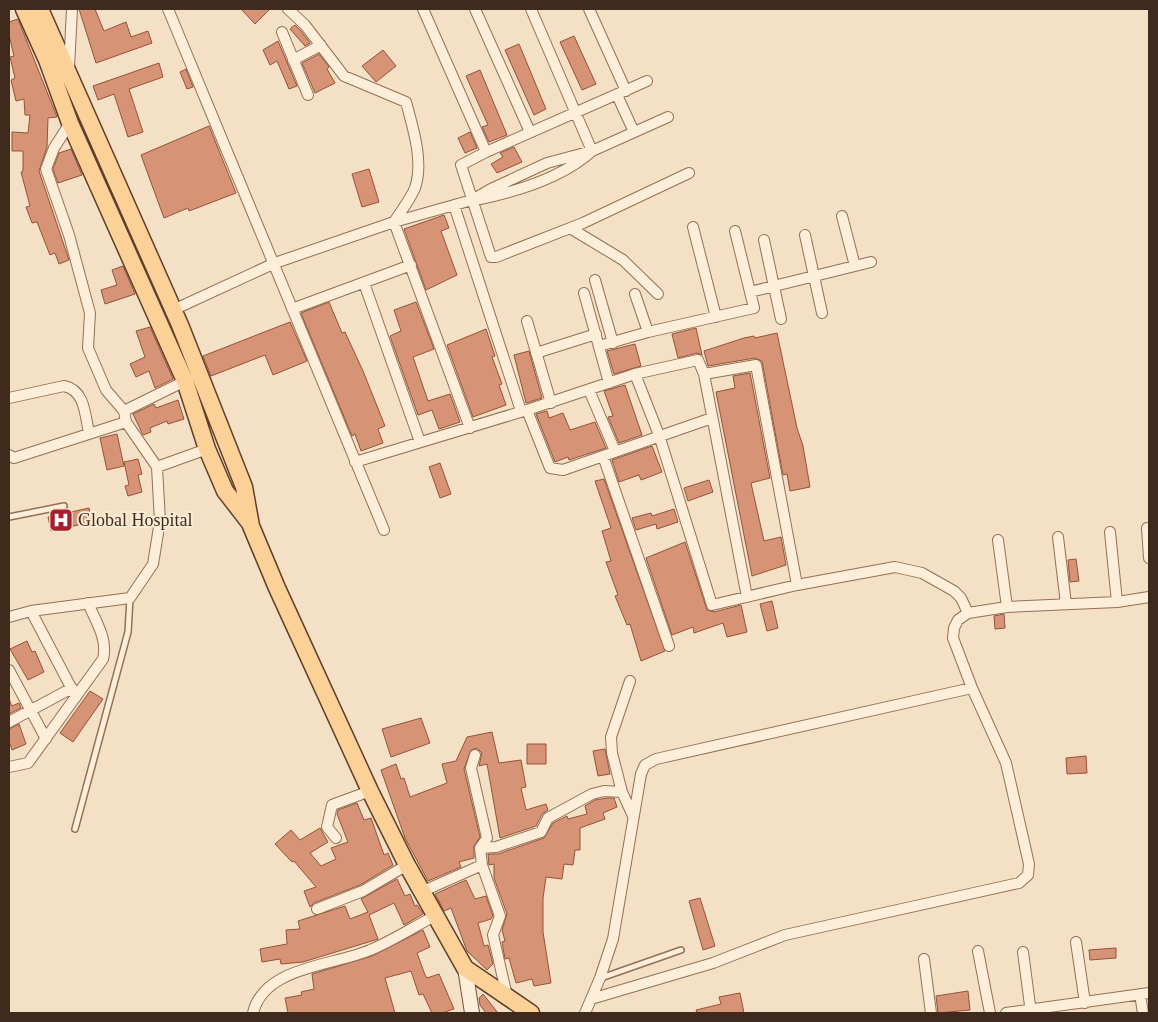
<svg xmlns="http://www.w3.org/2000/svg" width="1158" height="1022" font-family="Georgia,serif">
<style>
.building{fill:#d79375;stroke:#945339}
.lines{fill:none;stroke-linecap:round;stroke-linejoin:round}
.lane-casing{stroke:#927057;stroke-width:8}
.street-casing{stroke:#927057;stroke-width:12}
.secondary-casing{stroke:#74513a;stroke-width:16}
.primary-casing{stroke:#5f3e2c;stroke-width:19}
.lane{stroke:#fdeed9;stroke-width:5}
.street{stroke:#fdeed9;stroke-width:10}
.secondary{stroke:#fdeed9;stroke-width:14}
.primary{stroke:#fbd198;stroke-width:16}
.labels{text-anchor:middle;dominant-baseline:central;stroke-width:4;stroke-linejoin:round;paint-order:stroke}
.poi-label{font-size:18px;fill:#402a1d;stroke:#faebd5;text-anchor:start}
</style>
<rect width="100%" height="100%" fill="#f4e0c4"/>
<!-- building -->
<path class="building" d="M79 9H95L104 31 126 22 131 37 148 31 152 43 96 63Z
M241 9H270L255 24Z
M18 19 57 117 48 118 47 147 39 171 69 260 59 264 55 253 50 255 37 222 32 223 26 207 30 206 21 172 23 171V151H12V132L28 133 30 115H25L24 99 16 101 11 80 15 78 10 57 14 56 9 35V22Z
M295 25 300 30 310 43 305 46 290 29Z
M574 36 596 84 582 90 560 42Z
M278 41 297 86 289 89 277 61 270 65 263 50Z
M519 44 546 109 534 115 505 50Z
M383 50 396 66 376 82 362 66Z
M319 54 329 67 327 69 335 83 315 93 302 63Z
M159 63 163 77 129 89 143 132 128 137 114 94 98 100 93 86Z
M186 69 193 87 187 89 180 72Z
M480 70 507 135 489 142 482 127 488 125 466 76Z
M209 126 236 193 189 211 188 208 164 218 141 155Z
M470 132 477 148 465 153 458 138Z
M514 147 522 162 497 173 491 164 503 157 500 153Z
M71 149 82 175 58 183 53 169 59 153Z
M369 169 379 202 362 207 352 174Z
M444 215 449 228 441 231 457 275 426 290 404 229Z
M123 266 135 294 105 304 101 290 117 285 112 270Z
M329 302 342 333 345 332 363 371 385 426 378 429 383 443 361 451 355 434 352 436 301 313Z
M416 302 434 349 413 357 428 401 450 394 460 422 439 429 432 410 418 415 390 336 401 331 394 310Z
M290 322 307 361 273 375 265 355 211 376 203 356Z
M150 327 173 379 155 388 149 371 136 377 130 364 145 357 136 331Z
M696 328 702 355 697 353 678 358 672 334Z
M486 329 495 356 492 357 502 384 499 385 506 405 473 417 447 345Z
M777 333 797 428 803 446 810 487 790 491 787 474 783 475 762 361 755 358 708 366 704 351 744 338 754 336 755 338Z
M635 344 641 366 614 374 607 351Z
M529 351 542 398 526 403 514 355Z
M750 373 770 478 751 483 764 541 781 537 786 565 752 576 716 392 735 388 733 376Z
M625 385 642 435 619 443 608 417 613 416 604 391Z
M178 400 184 419 168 424 167 421 150 428 151 432 143 435 133 414 154 404 156 408Z
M547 411 549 418 563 413 570 430 595 422 606 448 569 460 568 457 555 462 536 414Z
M117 434 124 466 107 470 100 438Z
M652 446 662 472 641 480 639 475 619 482 612 460Z
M138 459 142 474 138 475 142 492 128 496 125 486 129 485 124 462Z
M440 463 451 494 440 498 429 467Z
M604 479 665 651 641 661 630 624 627 625 615 596 618 595 606 562 611 561 602 531 611 528 595 481Z
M709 480 713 492 688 501 684 488Z
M89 508 92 522 51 531 48 517Z
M674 509 678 522 657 529 656 524 636 530 632 518 651 513 652 516Z
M685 542 707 610 714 612 741 605 747 632 727 637 723 623 694 633 693 627 672 635 646 558Z
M1076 559 1079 581 1070 582 1068 560Z
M772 601 778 628 767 631 760 604Z
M1004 614 1005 628 995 629 994 616Z
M27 641 32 652 35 651 44 672 28 680 10 649Z
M90 691 103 699 73 742 60 733Z
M9 699 12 706 19 703 21 708 9 714Z
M421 718 430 743 391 757 382 729Z
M19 724 26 744 12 750 9 741V729Z
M492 732 499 763 521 760 526 787 521 788 526 810 546 804 548 810 542 814 536 826 500 838 487 764 479 766 482 753 477 748 471 750 464 769 480 837 474 846V858L459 862 461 867 428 881 405 838 381 770 396 764 401 779 404 778 410 797 447 783 442 764 456 761 467 737Z
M527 744H546V764H527Z
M605 749 610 774 598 776 593 751Z
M1086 756 1087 773 1067 774 1066 758Z
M607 798H614L617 807 603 813 605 819 580 828V850H575L573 865 564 864 562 879 546 877 543 898V932L551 983 534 986 532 979 516 983 509 958 505 959 502 942 505 941 502 930 507 914 494 878V864L489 865 488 854H498L544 838 553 823 567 816 568 819 587 814 585 806 595 800Z
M357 803 364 820 371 818 384 855 388 853 393 865 360 885 314 903 310 907 304 891 316 887 294 861 292 862 275 844 291 830 300 840 320 828 328 842 310 853 321 866 336 859 331 848 348 842 337 814 338 810Z
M397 879 405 896 410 894 415 906 417 905 423 914 404 925 394 903 369 915 378 939 375 940 303 962 281 964 280 959 262 962 260 949 287 944 286 930 300 929 298 921 345 906 350 919 368 912 361 899Z
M466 880 475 899 486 896 493 916 491 919 478 923 484 946 488 945 493 964 487 970 467 951 451 908 444 911 435 894Z
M700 898 715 946 703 950 689 901Z
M423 930 430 947 417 953 425 975 427 978 439 974 454 1009 442 1013H432L423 994 419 995 411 971 385 978 395 1013H288L285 998 302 995 301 992 314 989 312 974 372 956Z
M1116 948V958L1090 960 1089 950Z
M968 991 970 1010 938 1013 936 996Z
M740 993 744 1013H697L696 1010 721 1004 719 997Z
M483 994 498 1013H486L480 1005 479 998Z"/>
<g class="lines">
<!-- lane casing -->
<g class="lane-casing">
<path id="lane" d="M9 517 64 506
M75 829 128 632 130 598
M601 978 681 950"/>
</g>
<!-- street casing -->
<g class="street-casing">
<path id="street" d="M168 9 384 530
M288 9 305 25 344 76 406 102C413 128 424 162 415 188 410 200 401 211 394 222L470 428
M423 9 486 152 461 165 491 257H496L583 223 689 173
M475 9 530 132
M589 9 626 91
M282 32 308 95
M293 60 321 45
M69 68 72 9
M617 95 634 132
M70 123 54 148 46 169 69 235 90 313 88 348 106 390 124 411 126 422 157 467
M486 152 647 81
M480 199C519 191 562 178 592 151L531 9
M454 205 521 411
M842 216 855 266
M693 227 716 317
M570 228 623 260 658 294
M805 235 822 313
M764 240 781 319
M595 280 613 343
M364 283 420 442
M750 292 871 262
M584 293 609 383
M635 294 648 332
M292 309 411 265
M173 310 275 263 394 222 472 200 491 189 547 163 592 151 668 117
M527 321 551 403
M599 346 648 332 754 308 735 231
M536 353 596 334
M704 374 756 365 797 585
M589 390 615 451
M9 398 64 386C85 390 85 415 89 433
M527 410 550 468 563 470 712 418
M124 411 185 381
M9 455 14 458 126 422
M603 456 669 646
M355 462 527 410 635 374 698 360 704 374 747 597
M1147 528 1149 558
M1110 532 1117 602
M1058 537 1066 604
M998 540 1007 607
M31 611 76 697
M968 613 1007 607 1117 602 1149 597
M9 617 31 611 130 598 153 564 160 521 157 467 207 449
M9 670 46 739
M9 722 72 688
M475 755 471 768 487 838 480 848
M9 767 28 763 103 659C108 639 96 622 88 603
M622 792 612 753 611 737 630 681
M336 838 327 827 332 805 370 791
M421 892 482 865
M317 909 363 891 407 865
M1076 942 1085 1003
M978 951 990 1013
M1023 952 1031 1013
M924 959 931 1013
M1140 994 1143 1013
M507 996 493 935 500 916 482 865 480 848 496 847 541 832 548 818 592 794 604 791 622 792 633 816
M591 999 713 963 785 935 1019 883 1028 875 1029 864 1006 763 972 688 953 638 954 628 958 620 968 613 961 598 954 591 922 573 895 567 797 585 712 605 659 435 635 374
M253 1013C264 966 334 966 370 950 392 941 413 927 435 916
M585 1013 600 978 613 939 641 774 645 765 656 759 972 688
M1006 1013 1149 993"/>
</g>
<!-- secondary casing -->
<g class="secondary-casing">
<path id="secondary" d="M465 968 472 1013"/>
</g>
<!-- primary casing -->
<g class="primary-casing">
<path id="primary" d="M24 9 47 60 70 123 185 381 207 449 225 491 249 522
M40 9 180 325 244 487 251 526 277 588 370 791 407 865 465 968 531 1013"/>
</g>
<!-- lane -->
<use href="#lane" class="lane"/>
<!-- street -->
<use href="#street" class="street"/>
<!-- secondary -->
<use href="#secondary" class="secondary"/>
<!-- primary -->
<use href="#primary" class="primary"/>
</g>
<!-- icons -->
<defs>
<g id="hospital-square" transform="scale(1.25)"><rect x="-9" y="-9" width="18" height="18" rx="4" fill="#a91e2f" stroke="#faebd5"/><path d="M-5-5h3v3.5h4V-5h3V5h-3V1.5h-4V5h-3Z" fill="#fff"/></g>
</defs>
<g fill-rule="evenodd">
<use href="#hospital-square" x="61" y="520"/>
</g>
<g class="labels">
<!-- poi labels -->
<g class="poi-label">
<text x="78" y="520">Global Hospital</text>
</g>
</g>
<!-- border -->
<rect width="1158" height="1022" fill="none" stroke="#402a1d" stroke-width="20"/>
</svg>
